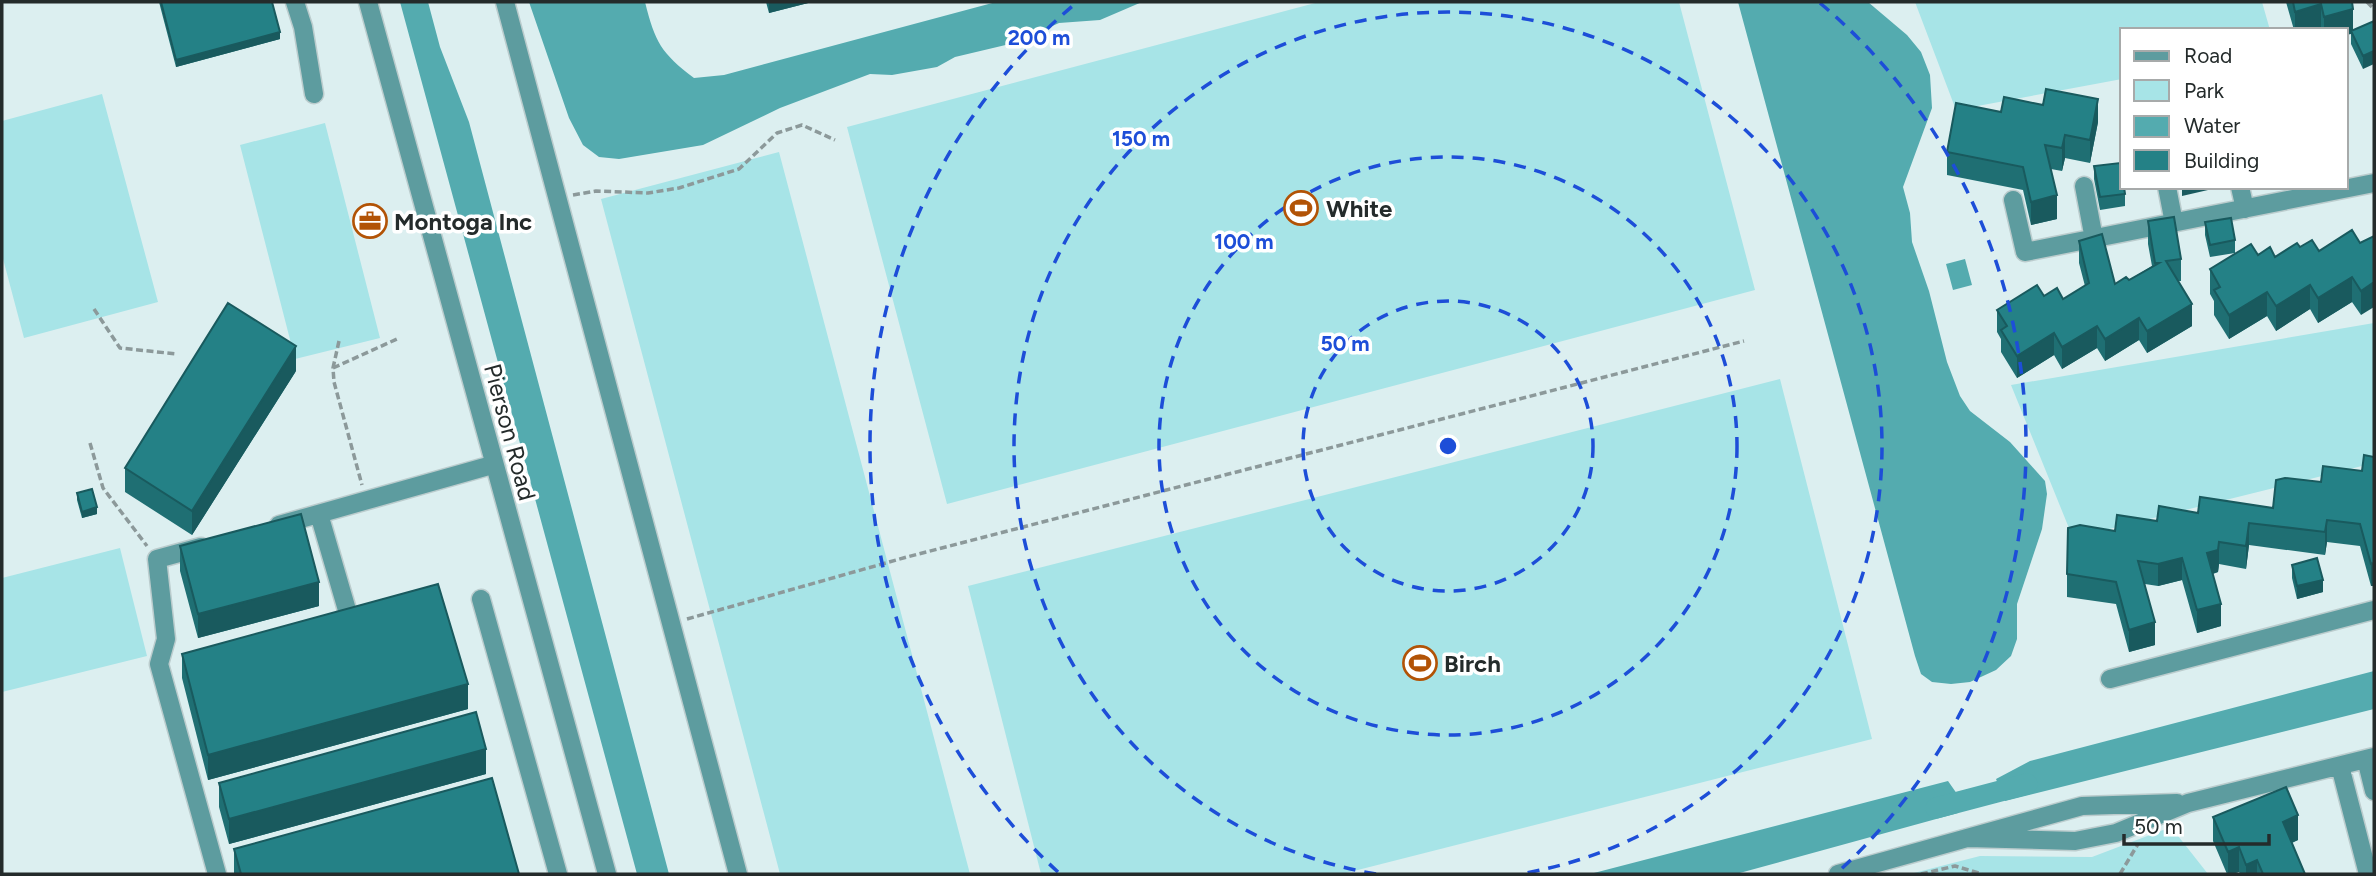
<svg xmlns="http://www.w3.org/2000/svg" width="2376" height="876" font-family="Figtree,sans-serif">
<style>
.green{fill:#a7e4e7}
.water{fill:#54abaf}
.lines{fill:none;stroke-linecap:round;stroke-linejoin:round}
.canal{stroke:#54abaf;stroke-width:21}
.minor-casing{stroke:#bbcccd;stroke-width:21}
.path{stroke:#8c999a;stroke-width:3.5;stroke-dasharray:7 3.5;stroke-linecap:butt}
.minor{stroke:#5d9c9f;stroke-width:18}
.wall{fill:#1f6f73}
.shaded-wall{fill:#195a5e}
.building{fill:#248186;stroke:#195a5e;stroke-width:2}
.ring{fill:none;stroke:#1d4ed8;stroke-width:3.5;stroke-dasharray:12 9}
.labels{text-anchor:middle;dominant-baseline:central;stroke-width:7;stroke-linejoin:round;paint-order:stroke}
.poi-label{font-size:24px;font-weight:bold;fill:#242b2b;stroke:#fff;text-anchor:start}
.street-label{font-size:24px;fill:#242b2b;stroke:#fff}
.centre{fill:#1d4ed8;stroke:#fff;stroke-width:3.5}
.ring-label{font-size:21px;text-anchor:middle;font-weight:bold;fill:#1d4ed8;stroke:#fff;stroke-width:7;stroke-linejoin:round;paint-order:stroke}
</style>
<rect width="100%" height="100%" fill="#dceff0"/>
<!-- green -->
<path class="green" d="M1319 2H1679L1755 290 947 504 847 127Z
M1915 2H2262L2270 30H2122V79L1956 110Z
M102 94 158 302 24 338 2 255V121Z
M325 123 380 338 295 359 240 145Z
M779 152 970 874H780L601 199Z
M2374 323V463L2073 538 2011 385Z
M1780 379 1872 739 1342 874H1041L968 586Z
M120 548 147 656 2 692V578Z
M2171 827 2208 874H1910L1980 856 2092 857Z"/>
<!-- water -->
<path class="water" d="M400 2H428L440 47 469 122 669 874H637Z
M529 2H645C655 42 661 53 694 78L724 75 996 2H1142L1100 20 1059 23 1014 43 955 57 937 67 892 75 870 74 780 108 703 145 619 159 599 157 583 145 569 118Z
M1738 2H1868L1907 35 1921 52 1930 75 1932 108 1903 187 1910 213 1912 242 1929 291 1947 362 1960 396 1970 411 2010 442 2045 481 2047 494 2042 529 2017 604V639L2011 656 1996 670 1970 682 1951 684 1932 682 1921 674 1915 656Z
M1965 259 1972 285 1953 290 1946 264Z
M2374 671V709L2005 801 1996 779 2030 761Z
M1948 781 1962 801 1958 813 1736 874H1590Z"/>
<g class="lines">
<!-- canal -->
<path class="canal" d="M1936 808 2027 784"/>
<!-- minor casing -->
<g class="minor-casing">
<path id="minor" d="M295 2 303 27 314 94
M368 2 607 874
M505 2 738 874
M2084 186 2094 239
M2167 187 2174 223
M2240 187 2245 209
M2013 200 2025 252 2374 183
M319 514 347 610
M279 525 492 465
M201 547 157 559 166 639 159 664 217 874
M481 599 558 874
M2110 679 2374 610
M2366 759 2374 791
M2340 766 2368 874
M1968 838 2075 841 2116 833 2188 803 2374 757
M1838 874 2082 806 2177 803"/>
</g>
<!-- path -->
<path class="path" d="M2367 2 2374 9
M573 195 596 191 648 193 679 188 739 169 777 133 802 125 835 140
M94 309 120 348 177 354
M339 341 333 368 334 382 362 485
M333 368 397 339
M90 443 103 488 147 546
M687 619 907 557 1744 341
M1921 874 1955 866 1982 874
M2120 874 2138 844"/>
<!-- minor -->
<use href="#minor" class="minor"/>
</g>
<!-- wall -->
<path class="wall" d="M159 2H272L280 39 176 67Z
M766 2H812L769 13Z
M2286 2H2352L2353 31 2374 21 2363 69 2351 44V34L2346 30H2321V29L2294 30Z
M2098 122 2090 163 2065 158 2062 171 2051 169 2057 219 2031 225 2023 190 1947 175V152Z
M2094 166 2125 194V206L2100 210 2094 179Z
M2148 221 2181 259V281H2178L2192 326 2147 353 2139 340 2105 361 2097 348 2062 369 2054 355 2017 378 2001 352V339L1997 332V310L2044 296 2063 299 2085 286 2079 263V241L2115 284 2129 280 2152 266 2148 244Z
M2205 222 2235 240V253L2210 257 2205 235Z
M2374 236 2361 315 2352 302 2318 323 2310 309 2276 331 2267 316 2229 339 2214 315V301L2210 294V269L2258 255 2275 257 2300 247 2319 251 2360 243Z
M296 371 192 535 125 492V468Z
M2374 457 2371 586 2360 546 2327 542 2325 555 2249 545 2246 569 2219 564 2218 572 2213 574 2221 626 2197 633 2182 580 2158 586 2145 584 2155 645 2129 652 2116 604 2067 597V574L2115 531 2198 513 2273 508 2321 482 2362 471Z
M77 493 97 514 82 518 77 500Z
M180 546 319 606 198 638 180 571Z
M2292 565 2323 592 2297 599 2292 578Z
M182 654 468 709 208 780 182 678Z
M486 774 229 844 219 807V783Z
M2213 817 2298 840 2292 843 2305 874H2240L2239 872 2232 874H2227L2213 841Z
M234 849 519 874H234Z"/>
<!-- shaded-wall -->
<path class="shaded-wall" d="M769 2H812L769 13Z
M2321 4V29L2295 30V12Z
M2353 9V33L2351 31V34L2346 35V30H2324V17Z
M280 32V39L176 67V60Z
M2374 51V64L2363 69V56Z
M2098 99V122L2090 163V140Z
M2065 135V158L2062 171V148Z
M2182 187H2208V190L2182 196Z
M2057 195V219L2031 225V202Z
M2352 277V302L2318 323V298Z
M2374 282V307L2361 315V291Z
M2310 285V309L2276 331V306Z
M2267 292V316L2229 339V315Z
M2192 304V326L2147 353V331Z
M2139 318V340L2105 361V339Z
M2097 326V348L2062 369V347Z
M2054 333V355L2017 378V356Z
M296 346V371L192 535V511Z
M97 507V514L82 518V512Z
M2327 520V542L2325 555V532Z
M2249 523V545L2246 569V546Z
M2219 542V564L2218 572 2207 575V553Z
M2182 558V580L2158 586V564Z
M2374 563V586H2371V564Z
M2323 580V592L2297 599V586Z
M319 582V606L198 638V614Z
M2221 604V626L2197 633V610Z
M2155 622V645L2129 652V630Z
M468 684V709L208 780V755Z
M486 749V774L229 844V819Z
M2298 815V840L2283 846V822Z
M2239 847V872L2232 874H2228V852Z
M2257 860V874H2246V865Z"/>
<!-- building -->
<path class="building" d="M161 2H272L280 32 176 60Z
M2293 2H2352L2353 9 2324 17 2321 4 2295 12Z
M2374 21V51L2363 56 2351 31Z
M2046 89 2098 99 2090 140 2065 135 2062 148 2045 145 2057 195 2031 202 2023 167 1947 152 1956 103 2001 112 2004 97 2043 105Z
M2120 163 2122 187H2124L2125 194 2100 197 2094 166Z
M2174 217 2181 259 2166 261 2192 304 2147 331 2139 318 2105 339 2097 326 2062 347 2054 333 2017 356 2001 330 2007 326 1997 310 2037 285 2044 296 2057 288 2063 299 2089 283 2079 241 2102 234 2115 284 2126 277 2129 280 2159 263H2155L2148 221Z
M2231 218 2235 240 2210 245 2205 222Z
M2352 230 2360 243 2374 236V282L2361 291 2352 277 2318 298 2310 285 2276 306 2267 292 2229 315 2214 290 2220 287 2210 269 2251 244 2258 255 2270 247 2275 257 2297 243 2300 247 2312 240 2319 251Z
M228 303 296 346 192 511 125 468Z
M2364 455 2374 457V563L2371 564 2360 524 2327 520 2325 532 2249 523 2246 546 2219 542 2218 550 2207 553 2221 604 2197 610 2182 558 2158 564 2138 561 2155 622 2129 630 2116 582 2067 574 2068 528 2080 525 2115 531 2117 515 2157 521 2159 506 2198 513 2200 497 2273 508 2276 480 2285 478 2321 482 2323 466 2362 471Z
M92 489 97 507 82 512 77 493Z
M301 514 319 582 198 614 180 546Z
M2317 558 2323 580 2297 586 2292 565Z
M438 584 468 684 208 755 182 654Z
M476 712 486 749 229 819 219 783Z
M492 778 519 874H241L234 849Z
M2286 787 2298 815 2283 822 2305 874H2263L2257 860 2246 865 2239 847 2228 852 2213 817Z"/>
<!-- distance rings -->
<g class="ring">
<circle cx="1448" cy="446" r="145"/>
<circle cx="1448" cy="446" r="289"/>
<path d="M1376 874A434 434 0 1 1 1520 874"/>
<path d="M1058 872A578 578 0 0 1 1076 3M1820 3A578 578 0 0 1 1838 872"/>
</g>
<!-- icons -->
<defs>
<g id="stadium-ring" transform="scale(1.75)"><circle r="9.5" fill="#fff" stroke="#b25306" stroke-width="1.5"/><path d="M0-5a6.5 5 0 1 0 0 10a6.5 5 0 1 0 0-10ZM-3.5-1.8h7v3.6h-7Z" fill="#b25306"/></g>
<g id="office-ring" transform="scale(1.75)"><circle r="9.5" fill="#fff" stroke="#b25306" stroke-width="1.5"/><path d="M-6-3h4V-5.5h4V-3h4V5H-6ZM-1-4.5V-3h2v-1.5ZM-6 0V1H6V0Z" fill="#b25306"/></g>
</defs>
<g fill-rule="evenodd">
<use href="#stadium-ring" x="1301" y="208"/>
<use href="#office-ring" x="370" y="221"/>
<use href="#stadium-ring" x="1420" y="663"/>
</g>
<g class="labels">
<!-- poi labels -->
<g class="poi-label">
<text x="1326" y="208">White</text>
<text x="394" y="221">Montoga Inc</text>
<text x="1444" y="663">Birch</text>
</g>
<!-- street labels -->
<g class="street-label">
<text transform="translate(510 432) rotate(75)">Pierson Road</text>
</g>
</g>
<circle cx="1448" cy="446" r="10" class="centre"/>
<g class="ring-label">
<text x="1039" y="45">200 m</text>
<text x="1141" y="146">150 m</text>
<text x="1244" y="249">100 m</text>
<text x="1345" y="351">50 m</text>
</g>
<!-- border -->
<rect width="2376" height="876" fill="none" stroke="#242b2b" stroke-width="7"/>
<!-- legend -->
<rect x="2120" y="28" width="228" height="161" fill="#ffffff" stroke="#a7aaaa" stroke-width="2"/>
<rect x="2134" y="51" width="35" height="10" fill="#5d9c9f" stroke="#a7aaaa" stroke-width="2"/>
<text x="2184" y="63" font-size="21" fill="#242b2b">Road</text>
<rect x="2134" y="80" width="35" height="21" fill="#a7e4e7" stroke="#a7aaaa" stroke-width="2"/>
<text x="2184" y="98" font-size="21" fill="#242b2b">Park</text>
<rect x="2134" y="116" width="35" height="21" fill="#54abaf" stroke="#a7aaaa" stroke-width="2"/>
<text x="2184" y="133" font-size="21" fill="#242b2b">Water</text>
<rect x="2134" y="150" width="35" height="21" fill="#248186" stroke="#a7aaaa" stroke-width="2"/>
<text x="2184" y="168" font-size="21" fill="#242b2b">Building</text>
<!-- scale -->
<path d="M2124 834v10h145v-10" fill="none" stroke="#242b2b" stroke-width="3.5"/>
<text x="2134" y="834" font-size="21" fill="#242b2b" stroke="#ffffff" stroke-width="5" paint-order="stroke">50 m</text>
</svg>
